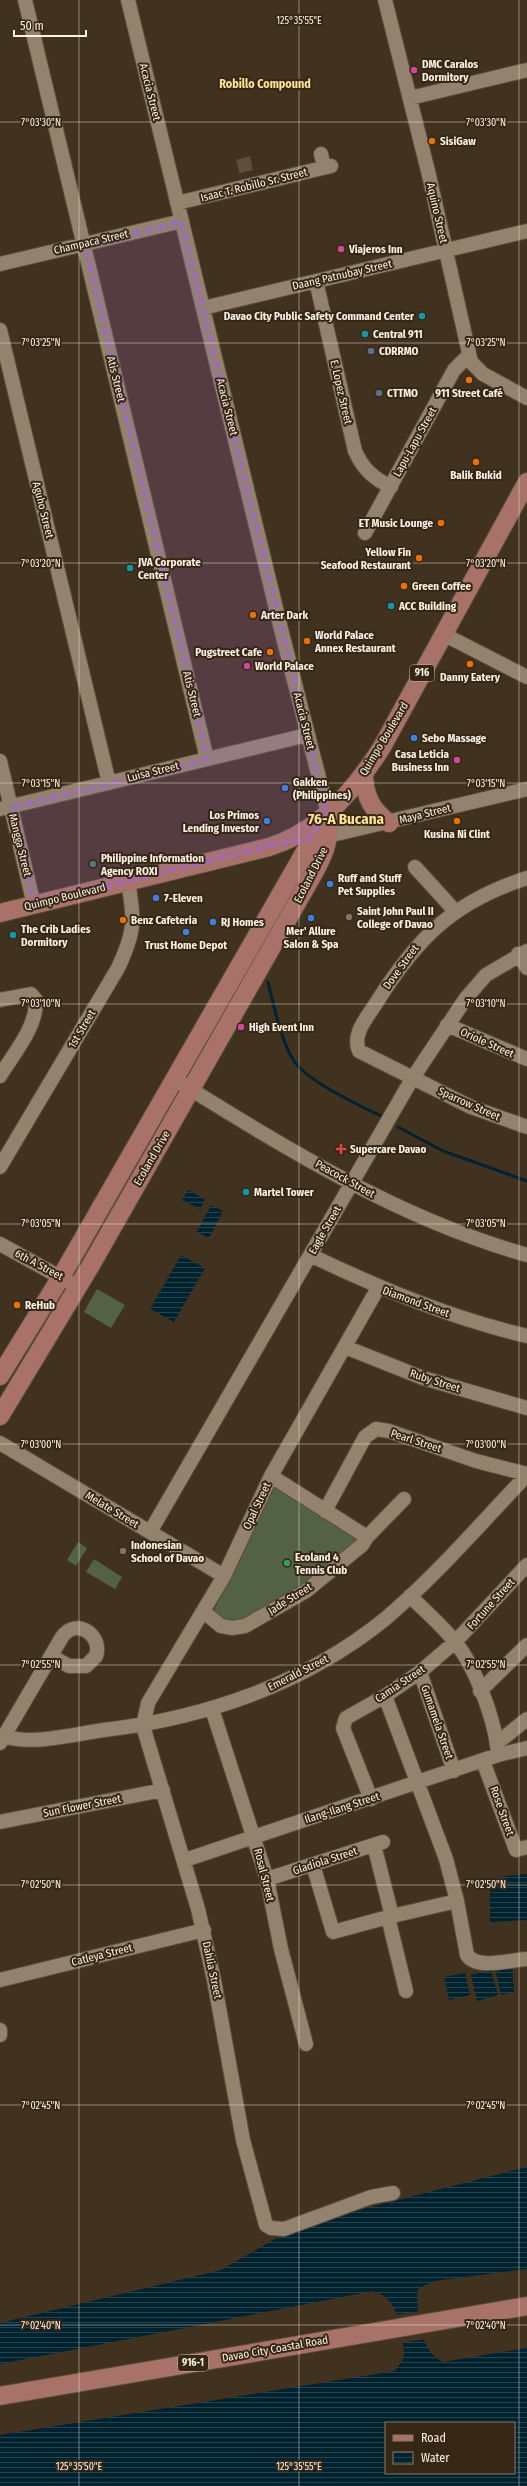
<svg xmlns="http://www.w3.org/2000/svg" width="527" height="2486" font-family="'Fira Sans Condensed',sans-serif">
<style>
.pitch{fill:#536244}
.water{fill:url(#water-rules);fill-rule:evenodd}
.pier{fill:#41311f}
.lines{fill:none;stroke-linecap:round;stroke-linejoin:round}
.stream{stroke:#01222f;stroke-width:3}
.minor-tunnel{stroke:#5d4e3d;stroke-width:14;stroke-dasharray:14 7;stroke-linecap:butt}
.minor-casing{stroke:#5a4d3c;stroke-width:16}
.major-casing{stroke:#5a4d3c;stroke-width:20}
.minor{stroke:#93826d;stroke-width:14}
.major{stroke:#a97269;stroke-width:18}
.marked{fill:#a167ca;fill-opacity:0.2;stroke:#a167ca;stroke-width:3;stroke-dasharray:8 5;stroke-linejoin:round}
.ticks{fill:none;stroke:#fbf1e5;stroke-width:1;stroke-opacity:0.45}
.hotel-dot{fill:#d1479c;stroke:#362715;stroke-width:1.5}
.food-dot{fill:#e8710a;stroke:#362715;stroke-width:1.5}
.culture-dot{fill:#0f9aa8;stroke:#362715;stroke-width:1.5}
.service-dot{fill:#5c6f8a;stroke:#362715;stroke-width:1.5}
.shop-dot{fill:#3f7fe0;stroke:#362715;stroke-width:1.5}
.education-dot{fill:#8d6e63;stroke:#362715;stroke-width:1.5}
.health-dot{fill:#e0444e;stroke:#362715;stroke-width:1.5}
.leisure-dot{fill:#2e9e5b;stroke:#362715;stroke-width:1.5}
.labels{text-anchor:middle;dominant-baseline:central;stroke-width:4;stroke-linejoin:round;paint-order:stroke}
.shield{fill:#362715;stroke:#c0b4a7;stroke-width:1}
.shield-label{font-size:10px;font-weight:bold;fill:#fbf1e5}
.poi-label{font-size:11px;font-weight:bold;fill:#fbf1e5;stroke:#362715;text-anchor:start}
.street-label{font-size:11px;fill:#fbf1e5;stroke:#362715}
.neighbourhood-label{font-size:12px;font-weight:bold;fill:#fce396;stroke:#362715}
.district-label{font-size:15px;font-weight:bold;fill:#fce396;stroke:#362715}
.ticks-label{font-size:10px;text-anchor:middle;fill:#fbf1e5;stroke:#362715;stroke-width:4;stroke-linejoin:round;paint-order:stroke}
</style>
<defs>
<pattern id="water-rules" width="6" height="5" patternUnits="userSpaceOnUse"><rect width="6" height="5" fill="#01222f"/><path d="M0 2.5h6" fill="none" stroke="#27434d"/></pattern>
</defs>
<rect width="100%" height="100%" fill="#41311f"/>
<!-- pitch -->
<path class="pitch" d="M97 1289 125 1305 111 1328 84 1312Z
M274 1486 361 1542 328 1571 234 1624 212 1614Z
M78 1542 87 1548 76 1566 67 1560Z
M94 1559 122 1577 115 1589 86 1572Z"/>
<!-- water -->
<path class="water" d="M188 1190 205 1199 200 1209 182 1200Z
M211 1205 223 1211 209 1238 197 1232Z
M181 1255 205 1268 174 1322 150 1309Z
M527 1874V1920L490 1922V1878Z
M512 1965 514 1992 501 1995 495 1968Z
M491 1970 498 1995 477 2001 471 1975Z
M465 1973 470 1995 449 2000 444 1977Z
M527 2167V2269L434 2281 419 2288 417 2293C418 2316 420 2352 443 2362L527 2348V2486H0V2435L395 2371 403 2359 404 2353C402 2330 399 2298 373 2291L0 2364V2323L221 2270 282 2235 332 2217ZM386 2423H514V2473H386Z"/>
<!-- pier -->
<path class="pier" d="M421 2311 426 2339 401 2343 395 2315Z"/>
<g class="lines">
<!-- stream -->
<path class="stream" d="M268 982C273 1003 282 1044 294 1061 308 1082 361 1106 385 1118
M398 1127 443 1151 527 1181"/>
<!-- minor-tunnel -->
<path class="minor-tunnel" d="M243 158 247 174"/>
<!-- minor casing -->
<g class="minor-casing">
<path id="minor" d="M25 0 207 759
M128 0 282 633 328 813
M385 0 428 171 471 362 483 374 527 398
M410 98 527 70
M321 154 324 167
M177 203 331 166
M0 264 182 221
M316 281 355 451C363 469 373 478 391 487
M203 308 527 231
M0 330 109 783
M365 533 454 370 469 355
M443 634 527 677
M0 761 34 905
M0 809 307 735
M319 838 527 789
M415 867 455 911
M527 878C452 902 416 939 375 1005 366 1019 352 1034 359 1051L471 1107 527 1127
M518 954 527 968
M0 1000 31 994 36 1000C37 1027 14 1053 0 1076
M447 1025 527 1059
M174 1079C287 1149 399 1219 527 1255
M0 1167 118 968C135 932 135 920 128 882
M0 1244 78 1287
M310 1255C381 1289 451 1318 527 1336
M378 1288 271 1476 224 1576 148 1703 143 1726 198 1909 214 1980 243 2140 266 2225 271 2228 284 2229 371 2197 393 2193
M345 1347 423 1378 527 1408
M0 1443 224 1576
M271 1476 367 1537
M325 1511 365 1437 376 1429 389 1431 476 1461 527 1474
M150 1532 412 1079 466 998 486 975 527 951
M410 1596C425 1611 442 1625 455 1642 476 1667 496 1723 498 1755
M204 1612 221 1626 232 1628 245 1626 306 1591 362 1545 367 1537 404 1499
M420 1672 454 1771
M480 1691 527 1645
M385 1696 446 1859 457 1901 467 1955C477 1970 510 1960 527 1959
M212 1709 267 1879 281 1949 306 2044
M4 1736C31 1746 75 1734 104 1730 205 1718 305 1684 385 1619 435 1577 482 1522 527 1475
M0 1743 62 1637C76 1617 103 1635 96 1656L86 1666H69L51 1656
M497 1743 527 1719
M483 1761 516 1850 527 1847
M371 1799 343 1728 346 1718 385 1696 420 1672 455 1642 527 1565
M0 1822 163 1790
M374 1845 392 1916
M185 1860 498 1755 527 1748
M313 1865 333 1932 392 1916 457 1901
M267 1879 383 1842
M388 1917 406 1991
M0 1980 204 1930
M0 2030V2035"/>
</g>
<!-- major casing -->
<g class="major-casing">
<path id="major" d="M364 776C365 797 372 810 389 823
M0 913 269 847C319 832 355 790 382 747L527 482
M0 1376 61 1277 322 822
M0 1416 91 1265 315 871C326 851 331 835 328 813
M0 2396 527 2306"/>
</g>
<!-- minor -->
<use href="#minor" class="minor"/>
<!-- major -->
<use href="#major" class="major"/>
</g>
<!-- marked area -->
<path class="marked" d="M182 221 328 813 309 840 275 845 34 905 11 807 207 759 84 244Z"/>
<!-- ticks -->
<path class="ticks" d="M79 0V2486M299 0V2486M519 0V2486M0 122H527M0 343H527M0 563H527M0 783H527M0 1004H527M0 1224H527M0 1444H527M0 1665H527M0 1885H527M0 2105H527M0 2325H527"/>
<!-- markers -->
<g class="hotel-dot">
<circle cx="414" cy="70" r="4"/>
<circle cx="341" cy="249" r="4"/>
<circle cx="247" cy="666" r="4"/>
<circle cx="457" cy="760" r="4"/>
<circle cx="241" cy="1027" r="4"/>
</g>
<g class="food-dot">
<circle cx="432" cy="141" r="4"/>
<circle cx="469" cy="380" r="4"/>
<circle cx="476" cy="462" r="4"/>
<circle cx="441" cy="523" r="4"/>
<circle cx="419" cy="558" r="4"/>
<circle cx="404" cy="586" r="4"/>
<circle cx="253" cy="615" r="4"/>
<circle cx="307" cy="641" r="4"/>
<circle cx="270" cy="652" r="4"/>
<circle cx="470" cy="664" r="4"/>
<circle cx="457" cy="821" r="4"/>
<circle cx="123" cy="920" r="4"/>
<circle cx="17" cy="1305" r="4"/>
</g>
<g class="culture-dot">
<circle cx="422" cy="316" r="4"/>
<circle cx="365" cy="334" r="4"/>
<circle cx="130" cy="568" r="4"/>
<circle cx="391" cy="606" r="4"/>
<circle cx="13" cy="935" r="4"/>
<circle cx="246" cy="1192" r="4"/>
</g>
<g class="service-dot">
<circle cx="371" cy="351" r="4"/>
<circle cx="379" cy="393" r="4"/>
<circle cx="93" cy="864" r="4"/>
</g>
<g class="shop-dot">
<circle cx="414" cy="738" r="4"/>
<circle cx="285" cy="788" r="4"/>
<circle cx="267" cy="821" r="4"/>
<circle cx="330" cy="884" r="4"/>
<circle cx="156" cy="898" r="4"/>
<circle cx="311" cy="918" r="4"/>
<circle cx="213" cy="922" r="4"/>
<circle cx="186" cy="932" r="4"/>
</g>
<g class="education-dot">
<circle cx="349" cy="917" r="4"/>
<circle cx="123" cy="1551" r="4"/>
</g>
<path class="health-dot" d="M339 1143h4v4h4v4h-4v4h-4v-4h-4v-4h4z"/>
<circle class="leisure-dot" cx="287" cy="1563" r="4"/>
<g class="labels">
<!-- shield labels -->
<g class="shield">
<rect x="410" y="665" width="24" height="16" rx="3"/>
<rect x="178" y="2355" width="30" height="16" rx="3"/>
</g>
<g class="shield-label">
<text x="422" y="673">916</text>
<text x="193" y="2363">916-1</text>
</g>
<!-- poi labels -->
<g class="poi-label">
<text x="422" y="64">DMC Caralos<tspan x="422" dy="13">Dormitory</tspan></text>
<text x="440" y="141">SisiGaw</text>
<text x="349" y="249">Viajeros Inn</text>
<text x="414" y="316" text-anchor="end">Davao City Public Safety Command Center</text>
<text x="373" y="334">Central 911</text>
<text x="379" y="351">CDRRMO</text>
<text x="387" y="393">CTTMO</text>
<text x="469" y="393" text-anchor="middle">911 Street Café</text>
<text x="476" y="475" text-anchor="middle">Balik Bukid</text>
<text x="433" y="523" text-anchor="end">ET Music Lounge</text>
<text x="411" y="552" text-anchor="end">Yellow Fin<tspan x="411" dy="13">Seafood Restaurant</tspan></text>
<text x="138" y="562">JVA Corporate<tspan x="138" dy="13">Center</tspan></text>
<text x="412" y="586">Green Coffee</text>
<text x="399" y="606">ACC Building</text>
<text x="261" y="615">Arter Dark</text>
<text x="315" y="635">World Palace<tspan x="315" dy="13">Annex Restaurant</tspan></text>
<text x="262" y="652" text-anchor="end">Pugstreet Cafe</text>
<text x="255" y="666">World Palace</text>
<text x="470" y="677" text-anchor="middle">Danny Eatery</text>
<text x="422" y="738">Sebo Massage</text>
<text x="449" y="754" text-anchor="end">Casa Leticia<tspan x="449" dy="13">Business Inn</tspan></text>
<text x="293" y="782">Gakken<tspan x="293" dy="13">(Philippines)</tspan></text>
<text x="259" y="815" text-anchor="end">Los Primos<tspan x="259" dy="13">Lending Investor</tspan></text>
<text x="457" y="834" text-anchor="middle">Kusina Ni Clint</text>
<text x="101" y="858">Philippine Information<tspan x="101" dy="13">Agency ROXI</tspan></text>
<text x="338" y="878">Ruff and Stuff<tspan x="338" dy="13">Pet Supplies</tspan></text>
<text x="164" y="898">7-Eleven</text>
<text x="357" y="911">Saint John Paul II<tspan x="357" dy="13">College of Davao</tspan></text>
<text x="131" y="920">Benz Cafeteria</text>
<text x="221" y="922">RJ Homes</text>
<text x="21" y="929">The Crib Ladies<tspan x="21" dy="13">Dormitory</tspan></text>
<text x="311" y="931" text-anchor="middle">Mer' Allure<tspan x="311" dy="13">Salon &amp; Spa</tspan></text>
<text x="186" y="945" text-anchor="middle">Trust Home Depot</text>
<text x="249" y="1027">High Event Inn</text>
<text x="350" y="1149">Supercare Davao</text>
<text x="254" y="1192">Martel Tower</text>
<text x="25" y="1305">ReHub</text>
<text x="131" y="1545">Indonesian<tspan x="131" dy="13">School of Davao</tspan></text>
<text x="295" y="1557">Ecoland 4<tspan x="295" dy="13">Tennis Club</tspan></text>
</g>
<!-- street labels -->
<g class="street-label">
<text transform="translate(150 92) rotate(76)">Acacia Street</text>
<text transform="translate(254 185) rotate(-14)">Isaac T. Robillo Sr. Street</text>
<text transform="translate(437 213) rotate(77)">Aquino Street</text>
<text transform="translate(91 242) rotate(-13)">Champaca Street</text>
<text transform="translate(342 275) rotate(-13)">Daang Patnubay Street</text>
<text transform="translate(116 379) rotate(76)">Atis Street</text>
<text transform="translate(341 392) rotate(77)">E. Lopez Street</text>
<text transform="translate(227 407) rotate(76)">Acacia Street</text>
<text transform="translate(415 442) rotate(-61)">Lapu-Lapu Street</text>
<text transform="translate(43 510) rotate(76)">Aguho Street</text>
<text transform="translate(192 694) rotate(76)">Atis Street</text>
<text transform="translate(304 721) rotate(76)">Acacia Street</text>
<text transform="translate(384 739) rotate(-59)">Quimpo Boulevard</text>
<text transform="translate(153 772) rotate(-14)">Luisa Street</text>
<text transform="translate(425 814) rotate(-14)">Maya Street</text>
<text transform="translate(20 845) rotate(76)">Mangga Street</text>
<text transform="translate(311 875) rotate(-63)">Ecoland Drive</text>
<text transform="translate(65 897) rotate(-14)">Quimpo Boulevard</text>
<text transform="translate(401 967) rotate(-54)">Dove Street</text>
<text transform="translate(82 1029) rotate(-59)">1st Street</text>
<text transform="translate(487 1043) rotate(24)">Oriole Street</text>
<text transform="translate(469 1104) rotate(24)">Sparrow Street</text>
<text transform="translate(152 1158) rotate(-60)">Ecoland Drive</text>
<text transform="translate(345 1179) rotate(29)">Peacock Street</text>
<text transform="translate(325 1230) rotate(-60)">Eagle Street</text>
<text transform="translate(39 1265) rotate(28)">6th A Street</text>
<text transform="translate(416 1302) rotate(20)">Diamond Street</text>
<text transform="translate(435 1381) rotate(18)">Ruby Street</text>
<text transform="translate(416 1441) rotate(18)">Pearl Street</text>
<text transform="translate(257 1506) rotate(-65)">Opal Street</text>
<text transform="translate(112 1510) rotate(31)">Melate Street</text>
<text transform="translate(290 1599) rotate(-32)">Jade Street</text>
<text transform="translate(491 1604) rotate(-48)">Fortune Street</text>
<text transform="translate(298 1673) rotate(-27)">Emerald Street</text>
<text transform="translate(400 1684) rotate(-34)">Camia Street</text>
<text transform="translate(437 1722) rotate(71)">Gumamela Street</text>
<text transform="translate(82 1806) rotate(-11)">Sun Flower Street</text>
<text transform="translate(342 1808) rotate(-18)">Ilang-Ilang Street</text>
<text transform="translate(502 1811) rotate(70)">Rose Street</text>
<text transform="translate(325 1861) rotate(-18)">Gladiola Street</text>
<text transform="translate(264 1875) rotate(76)">Rosal Street</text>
<text transform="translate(102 1955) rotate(-14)">Catleya Street</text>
<text transform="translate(212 1970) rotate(78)">Dahlia Street</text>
<text transform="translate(275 2349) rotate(-10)">Davao City Coastal Road</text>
</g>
<!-- neighbourhood labels -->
<g class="neighbourhood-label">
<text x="265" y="84">Robillo Compound</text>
</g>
<!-- district labels -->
<g class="district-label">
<text x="346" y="819">76-A Bucana</text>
</g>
</g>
<g class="ticks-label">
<text x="299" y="24">125°35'55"E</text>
<text x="41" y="126">7°03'30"N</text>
<text x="486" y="126">7°03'30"N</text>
<text x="41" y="346">7°03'25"N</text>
<text x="486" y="346">7°03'25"N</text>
<text x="41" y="567">7°03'20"N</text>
<text x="486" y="567">7°03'20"N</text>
<text x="41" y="787">7°03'15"N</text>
<text x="486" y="787">7°03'15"N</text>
<text x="41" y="1007">7°03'10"N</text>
<text x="486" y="1007">7°03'10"N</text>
<text x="41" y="1227">7°03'05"N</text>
<text x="486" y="1227">7°03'05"N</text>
<text x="41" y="1448">7°03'00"N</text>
<text x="486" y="1448">7°03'00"N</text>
<text x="41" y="1668">7°02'55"N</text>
<text x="486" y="1668">7°02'55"N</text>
<text x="41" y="1888">7°02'50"N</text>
<text x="486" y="1888">7°02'50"N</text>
<text x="41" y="2109">7°02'45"N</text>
<text x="486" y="2109">7°02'45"N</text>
<text x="41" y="2329">7°02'40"N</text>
<text x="486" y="2329">7°02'40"N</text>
<text x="79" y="2470">125°35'50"E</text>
<text x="299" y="2470">125°35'55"E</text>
</g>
<!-- legend -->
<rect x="385" y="2422" width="130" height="52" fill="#362715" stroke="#857868"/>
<rect x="393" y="2435" width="20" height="6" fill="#a97269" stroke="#857868"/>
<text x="421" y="2442" font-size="12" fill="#fbf1e5">Road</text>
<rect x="393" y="2452" width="20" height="12" fill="url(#water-rules)" stroke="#857868"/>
<text x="421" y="2462" font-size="12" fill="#fbf1e5">Water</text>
<!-- scale -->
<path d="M14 30v6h72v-6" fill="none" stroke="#fbf1e5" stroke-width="2"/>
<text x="20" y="30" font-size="12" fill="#fbf1e5" stroke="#362715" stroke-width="3" paint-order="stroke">50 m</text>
</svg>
